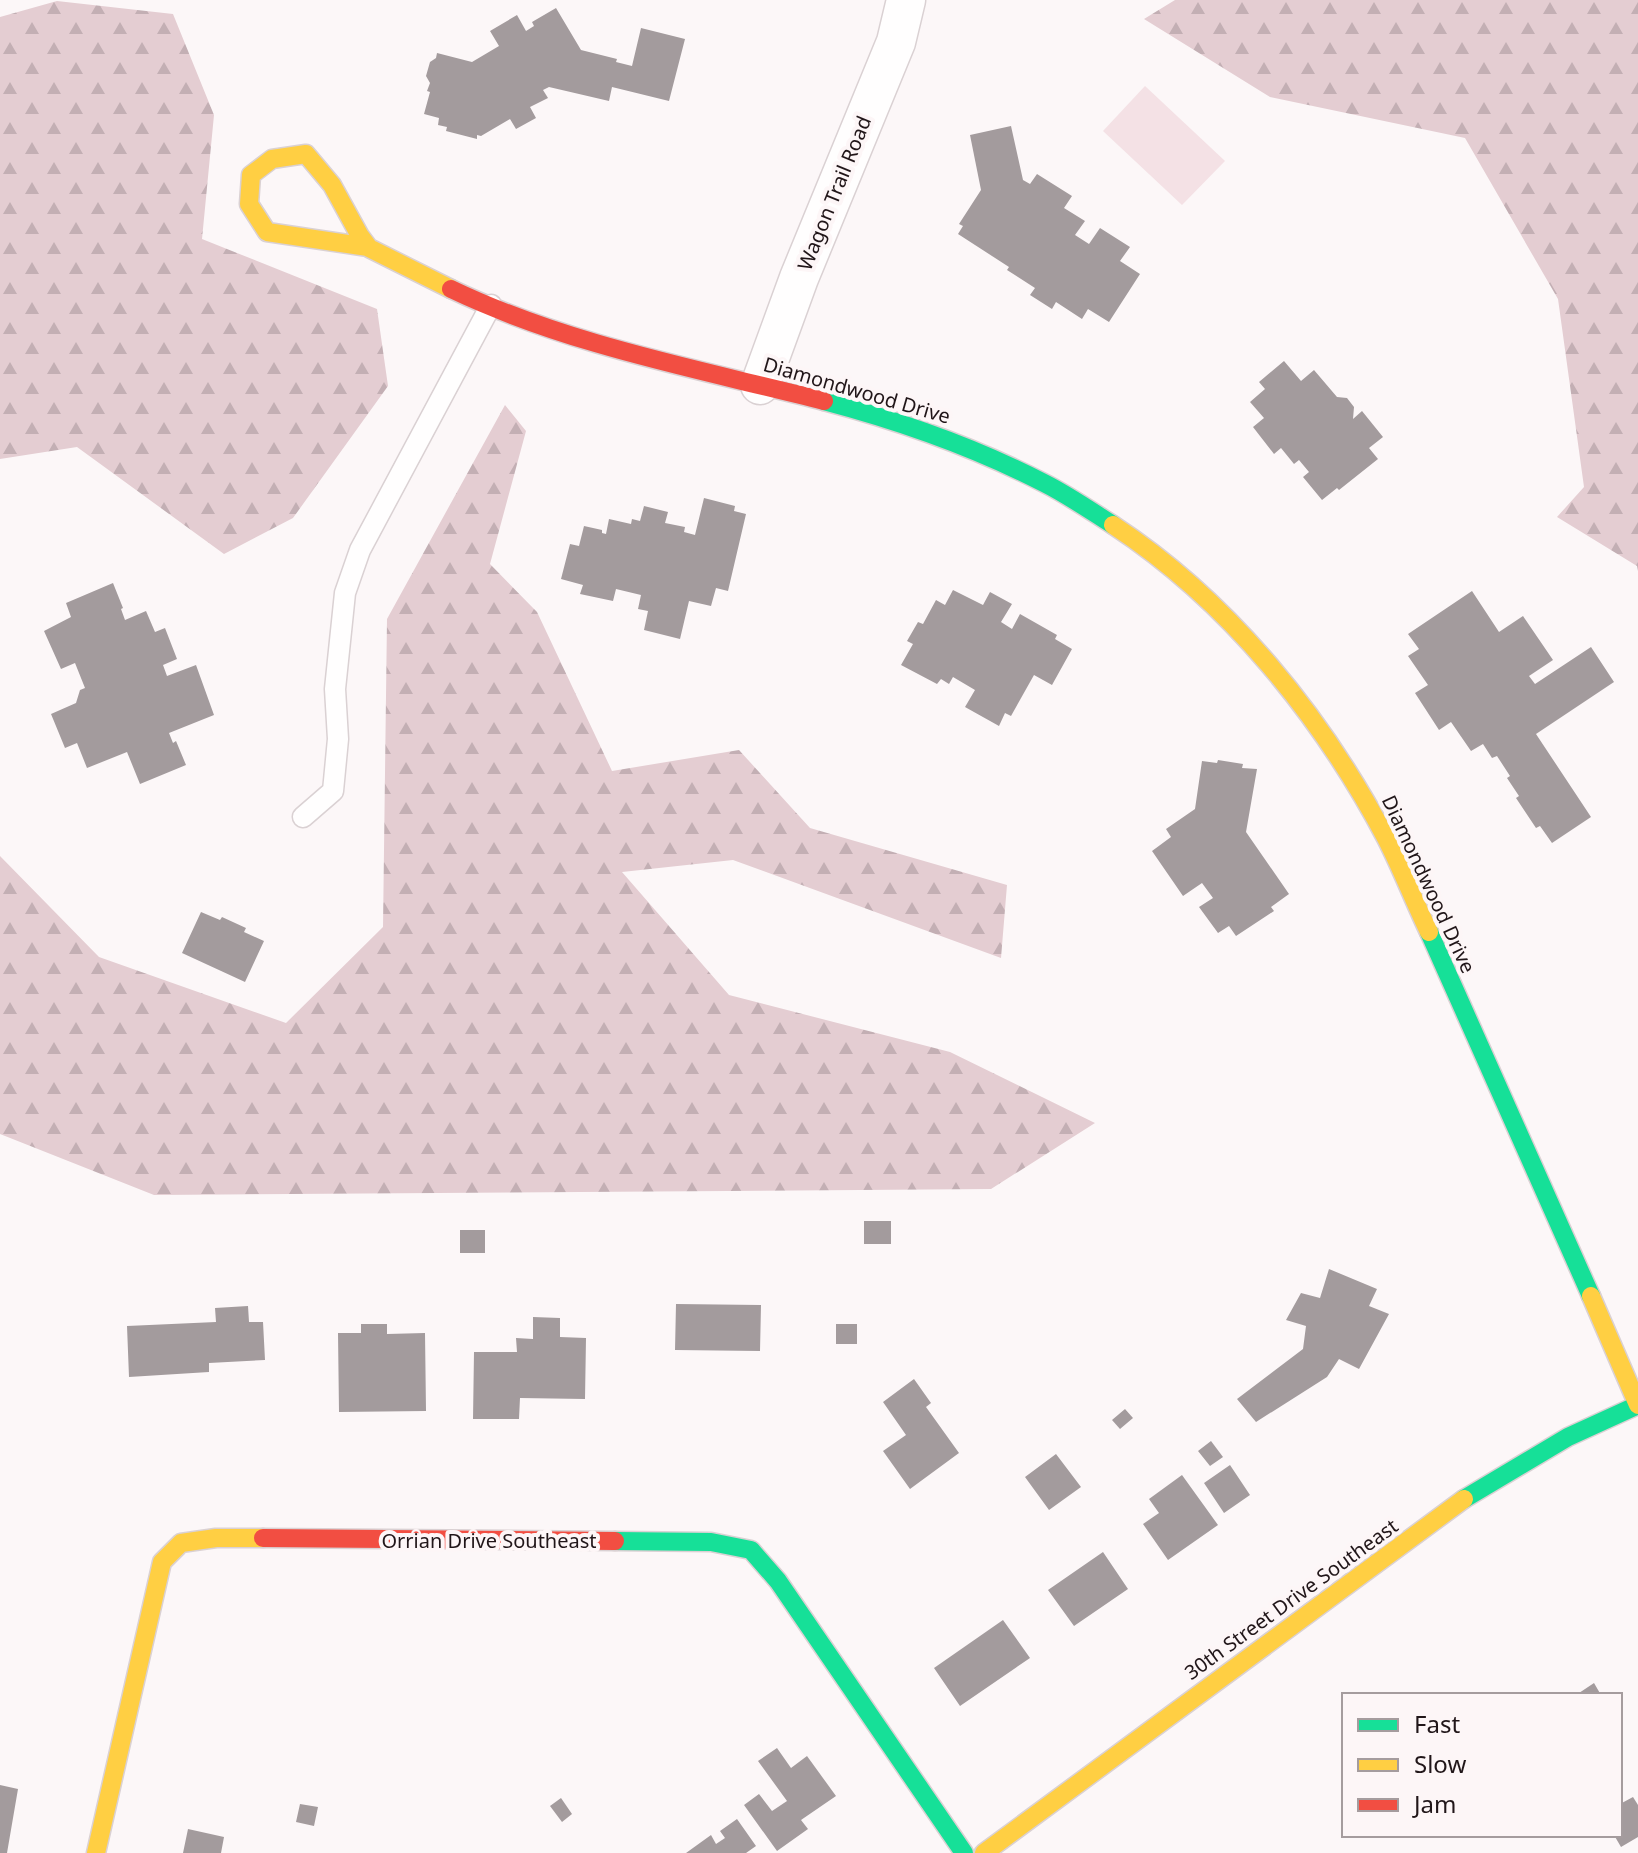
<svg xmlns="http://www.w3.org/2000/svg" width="1638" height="1853" font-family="'Noto Sans',sans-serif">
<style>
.grass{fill:#f4e1e5}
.forest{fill:url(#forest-firs)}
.building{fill:#a39b9d}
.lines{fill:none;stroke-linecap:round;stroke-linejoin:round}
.lane-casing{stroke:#dad1d3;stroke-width:23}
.street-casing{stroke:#dad1d3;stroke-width:41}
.fast-casing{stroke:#dad1d3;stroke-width:21}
.slow-casing{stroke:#dad1d3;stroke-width:21}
.jam-casing{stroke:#dad1d3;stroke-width:21}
.lane{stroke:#fffefe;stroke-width:20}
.street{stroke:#fffefe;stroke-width:38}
.fast{stroke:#16e098;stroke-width:18}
.slow{stroke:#ffcf43;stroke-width:18}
.jam{stroke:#f24e42;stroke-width:18}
.labels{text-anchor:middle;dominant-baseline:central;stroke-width:8;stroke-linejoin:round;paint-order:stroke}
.street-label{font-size:20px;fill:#211619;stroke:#fdf6f7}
</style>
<defs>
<pattern id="forest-firs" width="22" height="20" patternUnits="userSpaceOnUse" patternTransform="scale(2)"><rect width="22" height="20" fill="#e4cdd2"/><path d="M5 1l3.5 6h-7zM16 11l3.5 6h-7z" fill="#c3afb4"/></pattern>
</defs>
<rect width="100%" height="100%" fill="#fcf7f8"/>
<!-- grass -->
<path class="grass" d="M1145 86 1225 161 1182 205 1103 131Z"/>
<!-- forest -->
<path class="forest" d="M1175 0H1638V571L1637 566 1557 517 1584 487 1558 299 1465 138 1270 97 1144 19Z
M57 1 173 14 214 115 202 239 377 309 388 386 293 518 224 554 77 447 0 459V17Z
M505 405 526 431 490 564 537 612 612 771 739 750 810 828 1007 885 1001 958 733 860 622 872 729 995 950 1052 1095 1123 991 1189 154 1195 0 1134V856L99 957 286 1023 383 927 387 619Z"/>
<!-- building -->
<path class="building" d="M556 8 581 50 617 59 616 62 632 66 641 28 685 39 669 101 612 87 609 101 549 87 543 90 548 98 530 107 536 118 516 129 510 119 481 136 477 135V139L446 131 447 127 438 125 439 118 424 114 430 92 427 91 430 83 426 76 430 62 436 58 437 53 472 62 499 46 490 31 517 15 526 31 534 26 532 22Z
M1011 126 1023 180 1030 184 1037 174 1072 196 1064 208 1085 221 1075 235 1089 244 1100 228 1130 247 1120 261 1140 274 1109 322 1088 309 1082 319 1056 302 1052 309 1030 295 1035 288 1007 270 1009 267 958 234 963 226 959 224 981 190 970 135Z
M1284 361 1301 381 1314 370 1337 397 1347 398 1354 407 1353 419 1362 411 1383 437 1369 448 1378 459 1339 490 1337 488 1322 500 1303 477 1309 472 1299 460 1294 464 1281 448 1274 454 1253 427 1264 418 1250 402 1265 389 1259 382Z
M704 498 735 506 734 511 746 514 728 591 716 588 711 606 689 601 680 639 644 630 648 611 638 609 641 595 616 589 613 601 580 594 583 585 561 579 570 544 579 546 584 526 602 530V533L606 534 609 519 631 524 632 519 640 521 644 506 668 512 665 523 685 527 684 532 695 535Z
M113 583 123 608 121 609 125 620 146 611 155 632 165 628 177 659 163 665 167 676 196 665 214 715 169 733 173 743 176 741 186 765 140 784 127 752 87 768 77 743 65 748 51 714 76 703 80 690 85 688 75 663 61 669 44 631 71 617 66 603Z
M953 590 983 605 990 592 1012 604 1001 622 1012 629 1020 614 1057 635 1055 639 1072 649 1052 685 1034 675 1011 716 1005 713 999 726 965 707 975 690 953 677 949 684 941 679 937 684 901 665 913 644 907 641 918 622 923 624 936 600 945 605Z
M1472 591 1499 632 1523 616 1553 660 1529 676 1535 684 1591 647 1614 682 1536 734 1591 817 1552 843 1540 826 1536 828 1516 798 1519 796 1507 778 1510 776 1497 756 1492 758 1483 744 1471 751 1451 722 1439 730 1415 693 1428 685 1408 656 1419 649 1408 634Z
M1218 760 1243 764 1242 768 1257 769 1246 832 1289 894 1271 907 1274 911 1236 936 1229 926 1218 933 1199 907 1213 898 1202 883 1183 896 1152 851 1171 837 1166 829 1195 809 1202 761 1217 763Z
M201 912 220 920 222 917 246 928 244 932 264 941 245 982 182 953Z
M864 1221H891V1244H864Z
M460 1230H485V1253H460Z
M1329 1269 1377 1289 1369 1306 1389 1314 1359 1369 1339 1359 1327 1377 1256 1422 1237 1399 1303 1349 1306 1326 1286 1320 1301 1293 1320 1298Z
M676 1304 761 1305 760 1351 675 1350Z
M248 1306 249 1322H263L265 1360 209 1363V1372L129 1377 127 1326 216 1322 215 1308Z
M533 1317 560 1318V1337L586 1338 585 1399 520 1398 519 1419H473L474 1352H517L516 1338 533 1339Z
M361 1324H387V1334L425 1333 426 1411 339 1412 338 1333H361Z
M836 1324H857V1344H836Z
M914 1379 931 1403 926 1407 959 1453 910 1489 883 1451 906 1435 883 1402Z
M1125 1409 1133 1418 1120 1429 1112 1420Z
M1211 1441 1223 1457 1210 1466 1198 1451Z
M1056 1454 1081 1487 1049 1510 1025 1477Z
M1230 1465 1250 1495 1224 1513 1204 1483Z
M1182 1475 1218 1525 1168 1560 1143 1524 1159 1513 1149 1499Z
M1103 1552 1128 1589 1074 1626 1048 1590Z
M1003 1620 1030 1658 960 1706 934 1668Z
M1594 1683 1601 1695H1576Z
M777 1748 791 1768 807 1756 836 1796 801 1820 808 1829 777 1851 744 1805 759 1794 772 1811 787 1801 758 1761Z
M0 1785 18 1789 7 1853H0Z
M1633 1797 1638 1805V1837L1621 1847 1614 1835H1620V1804Z
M561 1798 572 1814 562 1822 550 1806Z
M300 1804 318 1807 314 1826 296 1822Z
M737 1819 756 1846 746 1853H686L711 1835 716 1844 725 1838 720 1831Z
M188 1829 224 1837 221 1853H183Z"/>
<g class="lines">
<!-- lane casing -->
<g class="lane-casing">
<path id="lane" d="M303 817 333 791 338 739 335 689 345 593 360 550 491 305"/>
</g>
<!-- street casing -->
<g class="street-casing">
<path id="street" d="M760 385 799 278 896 42 906 0"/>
</g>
<!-- fast casing -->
<g class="fast-casing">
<path id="fast" d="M824 401C900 421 974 447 1044 483 1068 495 1091 511 1113 525
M1429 932 1591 1296
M1464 1499 1568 1437 1638 1405
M615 1541 711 1542 751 1550 778 1581 964 1853"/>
</g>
<!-- slow casing -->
<g class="slow-casing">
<path id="slow" d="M368 247 267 232 249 204 251 175 272 159 306 154 332 185 360 236 369 248 451 289
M1113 525C1229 601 1322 717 1386 838 1402 869 1414 901 1429 932
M1591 1296 1638 1405
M96 1853 162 1562 181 1543 216 1538H263
M984 1853 1464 1499"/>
</g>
<!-- jam casing -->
<g class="jam-casing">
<path id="jam" d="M451 289C568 345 698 369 824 401
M263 1538 615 1541"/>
</g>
<!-- lane -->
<use href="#lane" class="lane"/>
<!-- street -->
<use href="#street" class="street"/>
<!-- fast -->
<use href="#fast" class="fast"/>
<!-- slow -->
<use href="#slow" class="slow"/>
<!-- jam -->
<use href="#jam" class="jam"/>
</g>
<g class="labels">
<!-- street labels -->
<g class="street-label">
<text transform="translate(834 193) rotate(-68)">Wagon Trail Road</text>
<text transform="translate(857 390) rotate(16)">Diamondwood Drive</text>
<text transform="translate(1429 884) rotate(65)">Diamondwood Drive</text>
<text x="489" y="1540">Orrian Drive Southeast</text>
<text transform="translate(1291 1599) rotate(-36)">30th Street Drive Southeast</text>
</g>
</g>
<!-- legend -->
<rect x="1342" y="1693" width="280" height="144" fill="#fdf6f7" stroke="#a59c9e" stroke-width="2"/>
<rect x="1358" y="1719" width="40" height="12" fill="#16e098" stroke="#a59c9e" stroke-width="2"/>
<text x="1414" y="1733" font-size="24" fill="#211619">Fast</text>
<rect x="1358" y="1759" width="40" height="12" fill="#ffcf43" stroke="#a59c9e" stroke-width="2"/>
<text x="1414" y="1773" font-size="24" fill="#211619">Slow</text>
<rect x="1358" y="1799" width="40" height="12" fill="#f24e42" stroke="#a59c9e" stroke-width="2"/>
<text x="1414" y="1813" font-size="24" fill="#211619">Jam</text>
</svg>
